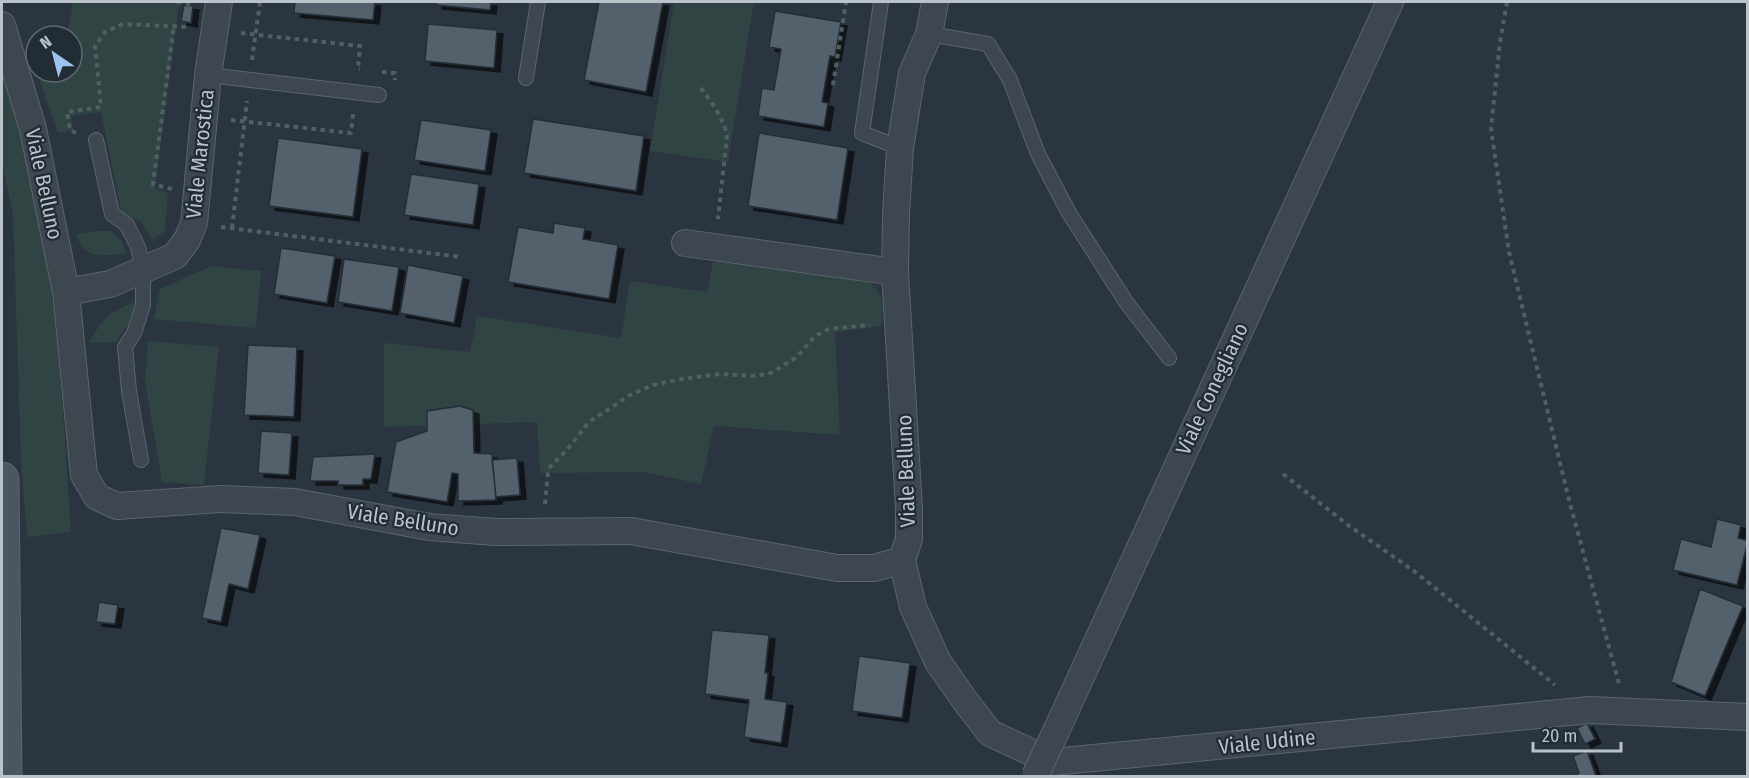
<svg xmlns="http://www.w3.org/2000/svg" width="1749" height="778" font-family="'Fira Sans Condensed',sans-serif">
<style>
.green{fill:#2f4443}
.building{fill:#55606d;stroke:#242e37;stroke-width:1.5;filter:url(#shadow)}
.lines{fill:none;stroke-linecap:round;stroke-linejoin:round}
.service-casing{stroke:#5b656d;stroke-width:16}
.minor-casing{stroke:#5b656d;stroke-width:28}
.secondary-casing{stroke:#5b656d;stroke-width:35}
.path{stroke:#4e6161;stroke-width:4;stroke-dasharray:4.5 4.5;stroke-linecap:butt}
.service{stroke:#3e4750;stroke-width:14}
.minor{stroke:#3e4750;stroke-width:26}
.secondary{stroke:#4c5662;stroke-width:33}
.minor-bridge-casing{stroke:#5b656d;stroke-width:28;stroke-linecap:butt}
.minor-bridge{stroke:#3e4750;stroke-width:26}
.labels{text-anchor:middle;dominant-baseline:central;stroke-width:4.5;stroke-linejoin:round;paint-order:stroke}
.street-label{font-size:21px;fill:#bac2ca;stroke:#222c35}
</style>
<defs>
<filter id="shadow"><feDropShadow dx="6" dy="4" stdDeviation="0" flood-color="#0009"/></filter>
</defs>
<rect width="100%" height="100%" fill="#2a3540"/>
<!-- green -->
<path class="green" d="M73 2H179L155 188 168 193 165 231 152 240 141 221 122 215 101 112 71 116 73 130 58 133 37 72H72V36H37L68 30Z
M674 2H754L728 162 650 151Z
M2 72C54 220 61 377 71 532L27 537 21 462 13 215 2 163Z
M99 231H110L121 240 126 254C104 255 84 261 76 234Z
M713 261 865 279C885 295 884 302 881 326L835 332 840 435 714 426 701 484 643 472 540 473 537 422 384 427V343L470 352 477 316 621 338 630 281 707 292Z
M211 266 261 271 256 328 154 319 160 289Z
M135 302 128 324 116 342 89 343C104 316 107 314 135 302Z
M148 341 219 347 204 485 162 482 145 382Z"/>
<!-- building -->
<path class="building" d="M295 2H375L373 20 294 13Z
M436 2H491L490 10 436 5Z
M599 2H663L646 92 584 80Z
M184 5 193 6 191 23 181 21Z
M775 11 841 22 835 57 830 56 822 102 828 103 824 127 758 116 762 88 774 90 781 49 769 47Z
M428 24 497 30 494 68 425 61Z
M533 119 644 136 636 191 524 173Z
M421 120 491 130 485 171 414 160Z
M759 133 848 148 837 220 748 206Z
M278 138 362 149 353 217 269 206Z
M411 174 479 184 473 225 404 215Z
M554 223 585 228 583 239 618 245 609 299 508 282 518 227 553 233Z
M281 248 335 256 327 303 274 294Z
M344 259 399 267 392 311 338 302Z
M408 265 463 276 454 323 400 313Z
M248 345 297 347 294 417 244 415Z
M460 406 473 410 474 453 492 454 496 500 458 501V474L452 473 447 502 387 492 396 442 427 431V411Z
M261 431 292 433 289 475 258 473Z
M375 454 371 479H363V485H338V481H310L313 457Z
M517 458 520 495 496 497 492 460Z
M1717 519 1741 525 1738 538 1748 541 1737 585 1673 570 1681 539 1711 547Z
M221 528 260 535 248 589 229 584 221 622 202 618Z
M1700 589 1743 606 1705 696 1671 682Z
M99 602 118 605 115 624 96 622Z
M712 630 769 635 765 673H768L765 699 787 702 781 743 744 737 749 700 705 694Z
M859 656 910 663 902 718 852 711Z
M1587 723 1595 739 1585 744 1577 728Z
M1587 751 1596 776H1572L1579 773 1573 756Z"/>
<g class="lines">
<!-- service casing -->
<g class="service-casing">
<path id="service" d="M881 2 862 133 900 148
M929 34 988 44 1010 80 1038 154 1069 213 1126 302 1169 358
M208 75 379 95
M526 78 538 2
M96 140 112 214 127 225 138 247 143 271V305L134 333 125 347 129 391 141 460"/>
</g>
<!-- minor casing -->
<g class="minor-casing">
<path id="minor" d="M2 25 33 129 66 292 84 475 97 497 117 506 221 499 295 502 429 527 495 532 631 531 837 568H874L902 560 909 539V509L895 272 896 214 900 148 912 73 929 34 935 2
M685 243 895 272
M66 292 110 284 175 256 187 240 194 223 208 75 219 2
M902 560 913 607 938 662 966 702 990 733 1052 762 1590 710 1748 717
M1058 727 1390 2"/>
</g>
<!-- secondary casing -->
<g class="secondary-casing">
<path id="secondary" d="M2 479 5 776"/>
</g>
<!-- path -->
<path class="path" d="M177 2 191 4
M1507 2 1500 42 1491 129 1509 252 1569 500 1619 684
M241 33 360 46 358 69H360
M252 60 260 2
M382 72 395 73V80
M833 85 846 2
M701 88C712 103 723 117 727 136L718 219
M231 120 351 133 353 114
M76 133 70 130 67 112 101 107 95 46 105 32 123 24 188 27
M172 189 153 184 174 25
M221 227 461 257
M232 228 247 101
M1283 474 1348 525 1414 571 1555 685
M545 504 548 473 550 467 566 451 589 422 630 395 653 385 681 379 720 374 755 376 771 373 797 357 815 336 829 329 870 325"/>
<!-- service -->
<use href="#service" class="service"/>
<!-- minor -->
<use href="#minor" class="minor"/>
<!-- secondary -->
<use href="#secondary" class="secondary"/>
<!-- minor-bridge casing -->
<g class="minor-bridge-casing">
<path id="minor-bridge" d="M1035 776 1058 727"/>
</g>
<!-- minor-bridge -->
<use href="#minor-bridge" class="minor-bridge"/>
</g>
<g class="labels">
<!-- street labels -->
<g class="street-label">
<text transform="translate(200 154) rotate(-84)">Viale Marostica</text>
<text transform="translate(44 184) rotate(78)">Viale Belluno</text>
<text transform="translate(1212 389) rotate(-65)">Viale Conegliano</text>
<text transform="translate(906 471) rotate(-92)">Viale Belluno</text>
<text transform="translate(403 520) rotate(9)">Viale Belluno</text>
<text transform="translate(1267 742) rotate(-6)">Viale Udine</text>
</g>
</g>
<!-- border -->
<rect width="1749" height="778" fill="none" stroke="#bac2ca" stroke-width="6"/>
<!-- north arrow -->
<g transform="translate(54 54) rotate(325)"><circle r="28" fill="#222c35" stroke="#5f6871" stroke-width="1.5"/>
<path d="M0-4.5L10 22L0 15L-10 22Z" fill="#9cc3ed"/>
<text y="-9" font-size="16" font-weight="bold" text-anchor="middle" fill="#bac2ca">N</text>
</g>
<!-- scale -->
<path d="M1533 742v9h88v-9" fill="none" stroke="#bac2ca" stroke-width="3"/>
<text x="1542" y="742" font-size="18" fill="#bac2ca" stroke="#222c35" stroke-width="4.5" paint-order="stroke">20 m</text>
</svg>
